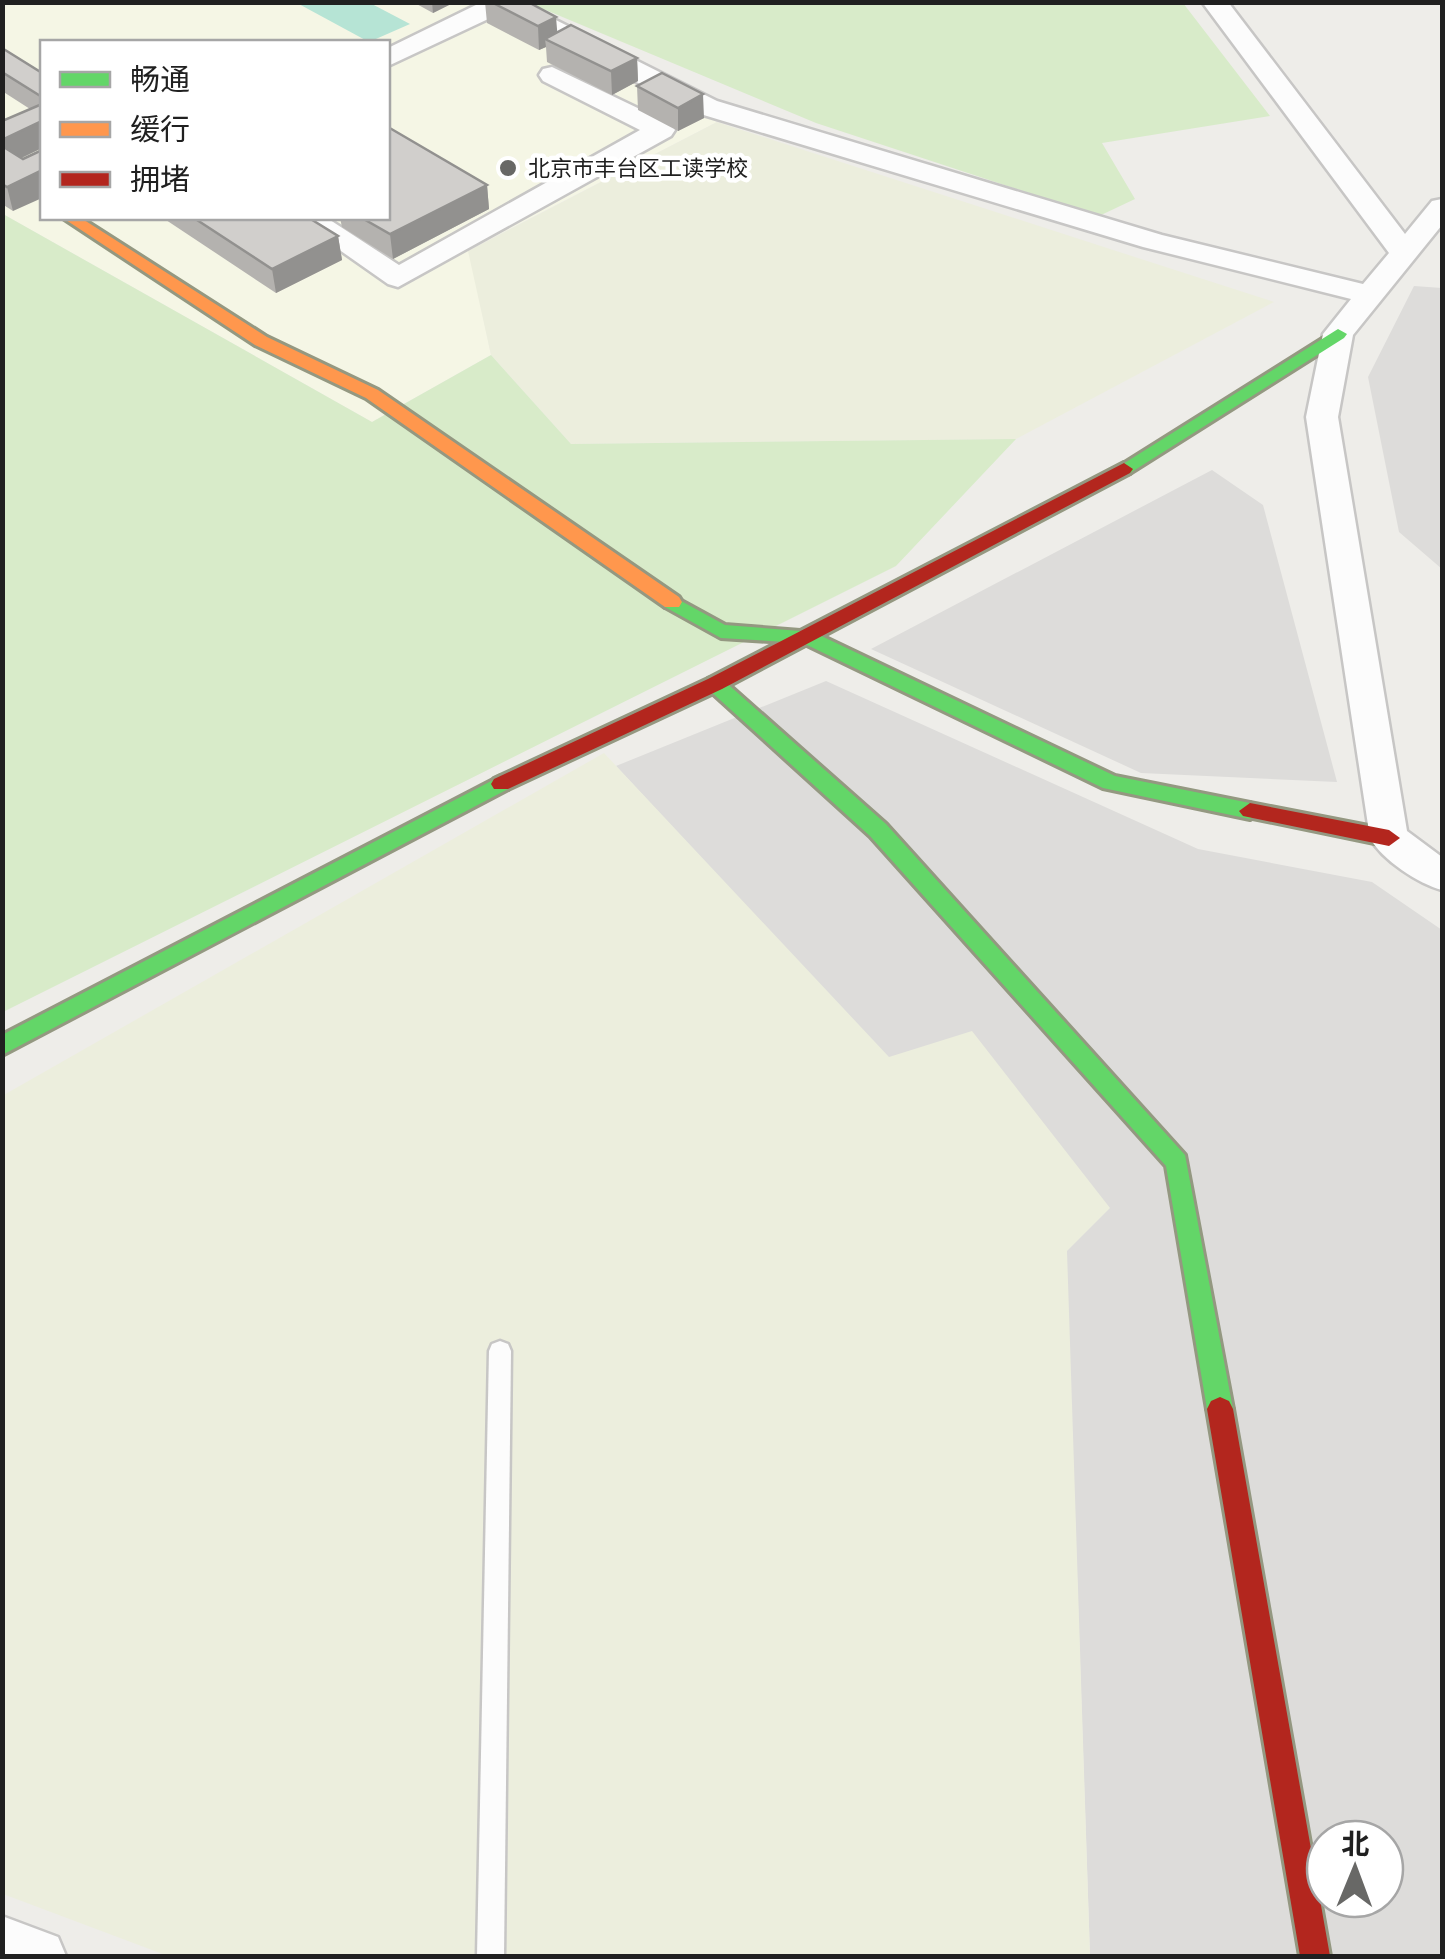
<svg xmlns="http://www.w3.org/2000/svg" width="1445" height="1959" font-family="'Work Sans','Noto Sans SC',sans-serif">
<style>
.residential{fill:#dddcda;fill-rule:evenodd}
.education{fill:#f5f6e5;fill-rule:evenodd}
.farmland{fill:#eceedd}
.grass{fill:#d8ebc9}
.pitch{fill:#b6e4d5}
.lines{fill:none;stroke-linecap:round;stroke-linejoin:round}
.lane-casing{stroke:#c7c6c5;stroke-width:5}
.street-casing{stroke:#c7c6c5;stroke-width:5}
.fast-casing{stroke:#949881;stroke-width:6}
.slow-casing{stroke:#949881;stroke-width:6}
.jam-casing{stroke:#949881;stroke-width:6}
.lane{fill:#fcfcfc;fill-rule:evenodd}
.street{fill:#fcfcfc;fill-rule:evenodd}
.fast{fill:#63d668;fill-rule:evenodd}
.slow{fill:#ff974d;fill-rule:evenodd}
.jam{fill:#b3261e;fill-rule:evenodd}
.wall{fill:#b4b2af}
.shaded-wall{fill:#92918f}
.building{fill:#d1cfcc;stroke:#92918f;stroke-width:2.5}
.poi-dot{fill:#686866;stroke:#fff;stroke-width:4}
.labels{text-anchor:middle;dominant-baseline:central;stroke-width:9;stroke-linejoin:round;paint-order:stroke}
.far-poi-label{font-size:22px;fill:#202020;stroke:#fff;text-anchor:start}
</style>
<rect width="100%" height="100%" fill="#eeede9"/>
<!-- residential -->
<path class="residential" d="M1414 286 1442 288V569L1399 532 1368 377Z
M1212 470 1263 505 1337 782 1141 773 871 649Z
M826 681 1198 849 1372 882 1442 930V1956H1090L1066 1251 616 766ZM1325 1839H1385V1899H1325Z"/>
<!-- education -->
<path class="education" d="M2 3H464L507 11 717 122 469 250 491 355 372 422 3 214ZM42 42H388V218H42Z"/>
<!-- farmland -->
<path class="farmland" d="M717 122 1274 302 1016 439 571 444 491 355 468 251Z
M604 753 889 1057 972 1031 1110 1208 1067 1251 1090 1956H168L3 1894 2 1096Z"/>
<!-- grass -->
<path class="grass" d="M529 3H1183L1270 116 1102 143 1135 199 1099 216 816 123Z
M3 214 372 422 491 355 571 444 1016 439 896 566 3 1012Z"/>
<!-- pitch -->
<path class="pitch" d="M297 3H370L410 24 369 42Z"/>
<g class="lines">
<!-- lane casing -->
<g class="lane-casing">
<path id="lane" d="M500 1341 508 1344 511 1351 504 1956H477L489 1351 492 1344Z"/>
</g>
<!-- street casing -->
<g class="street-casing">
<path id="street" d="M482 2H520L717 101 1162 235 1363 284 1389 253 1202 2H1228L1405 234 1432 201 1442 199V225L1353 335 1338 417 1407 831 1442 857V890C1419 884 1382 860 1370 838L1306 417 1323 334 1351 299 1143 247 697 113 501 13 388 66V48Z
M552 67 671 124 675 130 671 136 398 287 388 284 294 218H327L399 265 640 130 543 81 539 75 543 69Z
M2 1916 58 1937 66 1956H2Z"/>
</g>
<!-- fast casing -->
<g class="fast-casing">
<path id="fast" d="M1338 329 1347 334 1344 338 1130 473 1124 475 1115 469Z
M672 596 725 625 813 632 1115 776 1250 803 1261 811 1250 819 1103 788 803 643 721 638 665 607 662 602 665 597Z
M715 677 722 679 886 824 1185 1155 1233 1409 1229 1417 1220 1421 1211 1417 1207 1409 1166 1166 870 836 708 689 705 684 708 679Z
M501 776 511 784 508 789 2 1055V1035Z"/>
</g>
<!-- slow casing -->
<g class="slow-casing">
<path id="slow" d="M63 218H81L267 337 378 390 679 597 682 602 679 607H665L366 398 255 345Z"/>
</g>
<!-- jam casing -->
<g class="jam-casing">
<path id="jam" d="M1124 463 1133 469 1130 473 722 689 508 789H494L491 784 494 779 708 679Z
M1250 803 1389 830 1400 838 1389 846 1243 816 1239 811Z
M1220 1397 1229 1401 1233 1409 1330 1956H1300L1207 1409 1211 1401Z"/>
</g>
<!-- lane -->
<use href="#lane" class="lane"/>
<!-- street -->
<use href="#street" class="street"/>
<!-- fast -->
<use href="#fast" class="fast"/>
<!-- slow -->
<use href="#slow" class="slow"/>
<!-- jam -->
<use href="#jam" class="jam"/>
</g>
<!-- wall -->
<path class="wall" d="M413 2H455L433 13Z
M485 2H528L557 32 637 58 638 81 612 95 547 62 546 47 539 50 487 23Z
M2 48 42 73V148L22 158 13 211 2 204V121L30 109 2 91Z
M637 86 704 118 678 131 638 110Z
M487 185 489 209 393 259 342 227 340 218H388Z
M163 218H309L338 236 342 260 276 293Z"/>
<!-- shaded-wall -->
<path class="shaded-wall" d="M432 2H455L433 13Z
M556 17 558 41 545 39 546 47 539 50 538 26Z
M637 58 638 81 612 95 611 71Z
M703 94 704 118 678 131V108Z
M42 121V148L4 166 2 140Z
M42 170V198L13 211 7 187Z
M487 185 489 209 393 259 390 234Z
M338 236 342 260 276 293 272 269Z"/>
<!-- building -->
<path class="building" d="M491 2H528L556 17 538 26Z
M571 25 637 58 611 71 545 39Z
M2 48 42 73V97L2 72Z
M662 73 703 94 678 108 637 86Z
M42 104V121L2 140V121Z
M388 127 487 185 390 234 362 218H388Z
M2 146 23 159 42 150V170L7 187 2 184Z
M194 218H309L338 236 272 269Z"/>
<!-- markers -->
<circle class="poi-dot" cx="508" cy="168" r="10"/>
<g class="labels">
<!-- far-poi labels -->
<g class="far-poi-label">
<text x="528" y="168">北京市丰台区工读学校</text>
</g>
</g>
<!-- border -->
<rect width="1445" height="1959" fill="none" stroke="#202020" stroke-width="10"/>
<!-- legend -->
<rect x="40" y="40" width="350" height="180" fill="#ffffff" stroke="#a6a6a6" stroke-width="2.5"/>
<rect x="60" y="72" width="50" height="15" fill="#63d668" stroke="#a6a6a6" stroke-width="2.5"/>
<text x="130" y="90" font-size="30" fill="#202020">畅通</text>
<rect x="60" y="122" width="50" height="15" fill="#ff974d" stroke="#a6a6a6" stroke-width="2.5"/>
<text x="130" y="140" font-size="30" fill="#202020">缓行</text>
<rect x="60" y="172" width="50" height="15" fill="#b3261e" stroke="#a6a6a6" stroke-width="2.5"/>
<text x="130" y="190" font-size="30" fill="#202020">拥堵</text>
<!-- north arrow -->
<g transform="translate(1355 1869) rotate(1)"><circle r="48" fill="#ffffff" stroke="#a6a6a6" stroke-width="2.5"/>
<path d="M0-8L18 38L0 25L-18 38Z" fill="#686866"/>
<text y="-15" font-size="28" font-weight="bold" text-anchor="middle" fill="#202020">北</text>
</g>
</svg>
